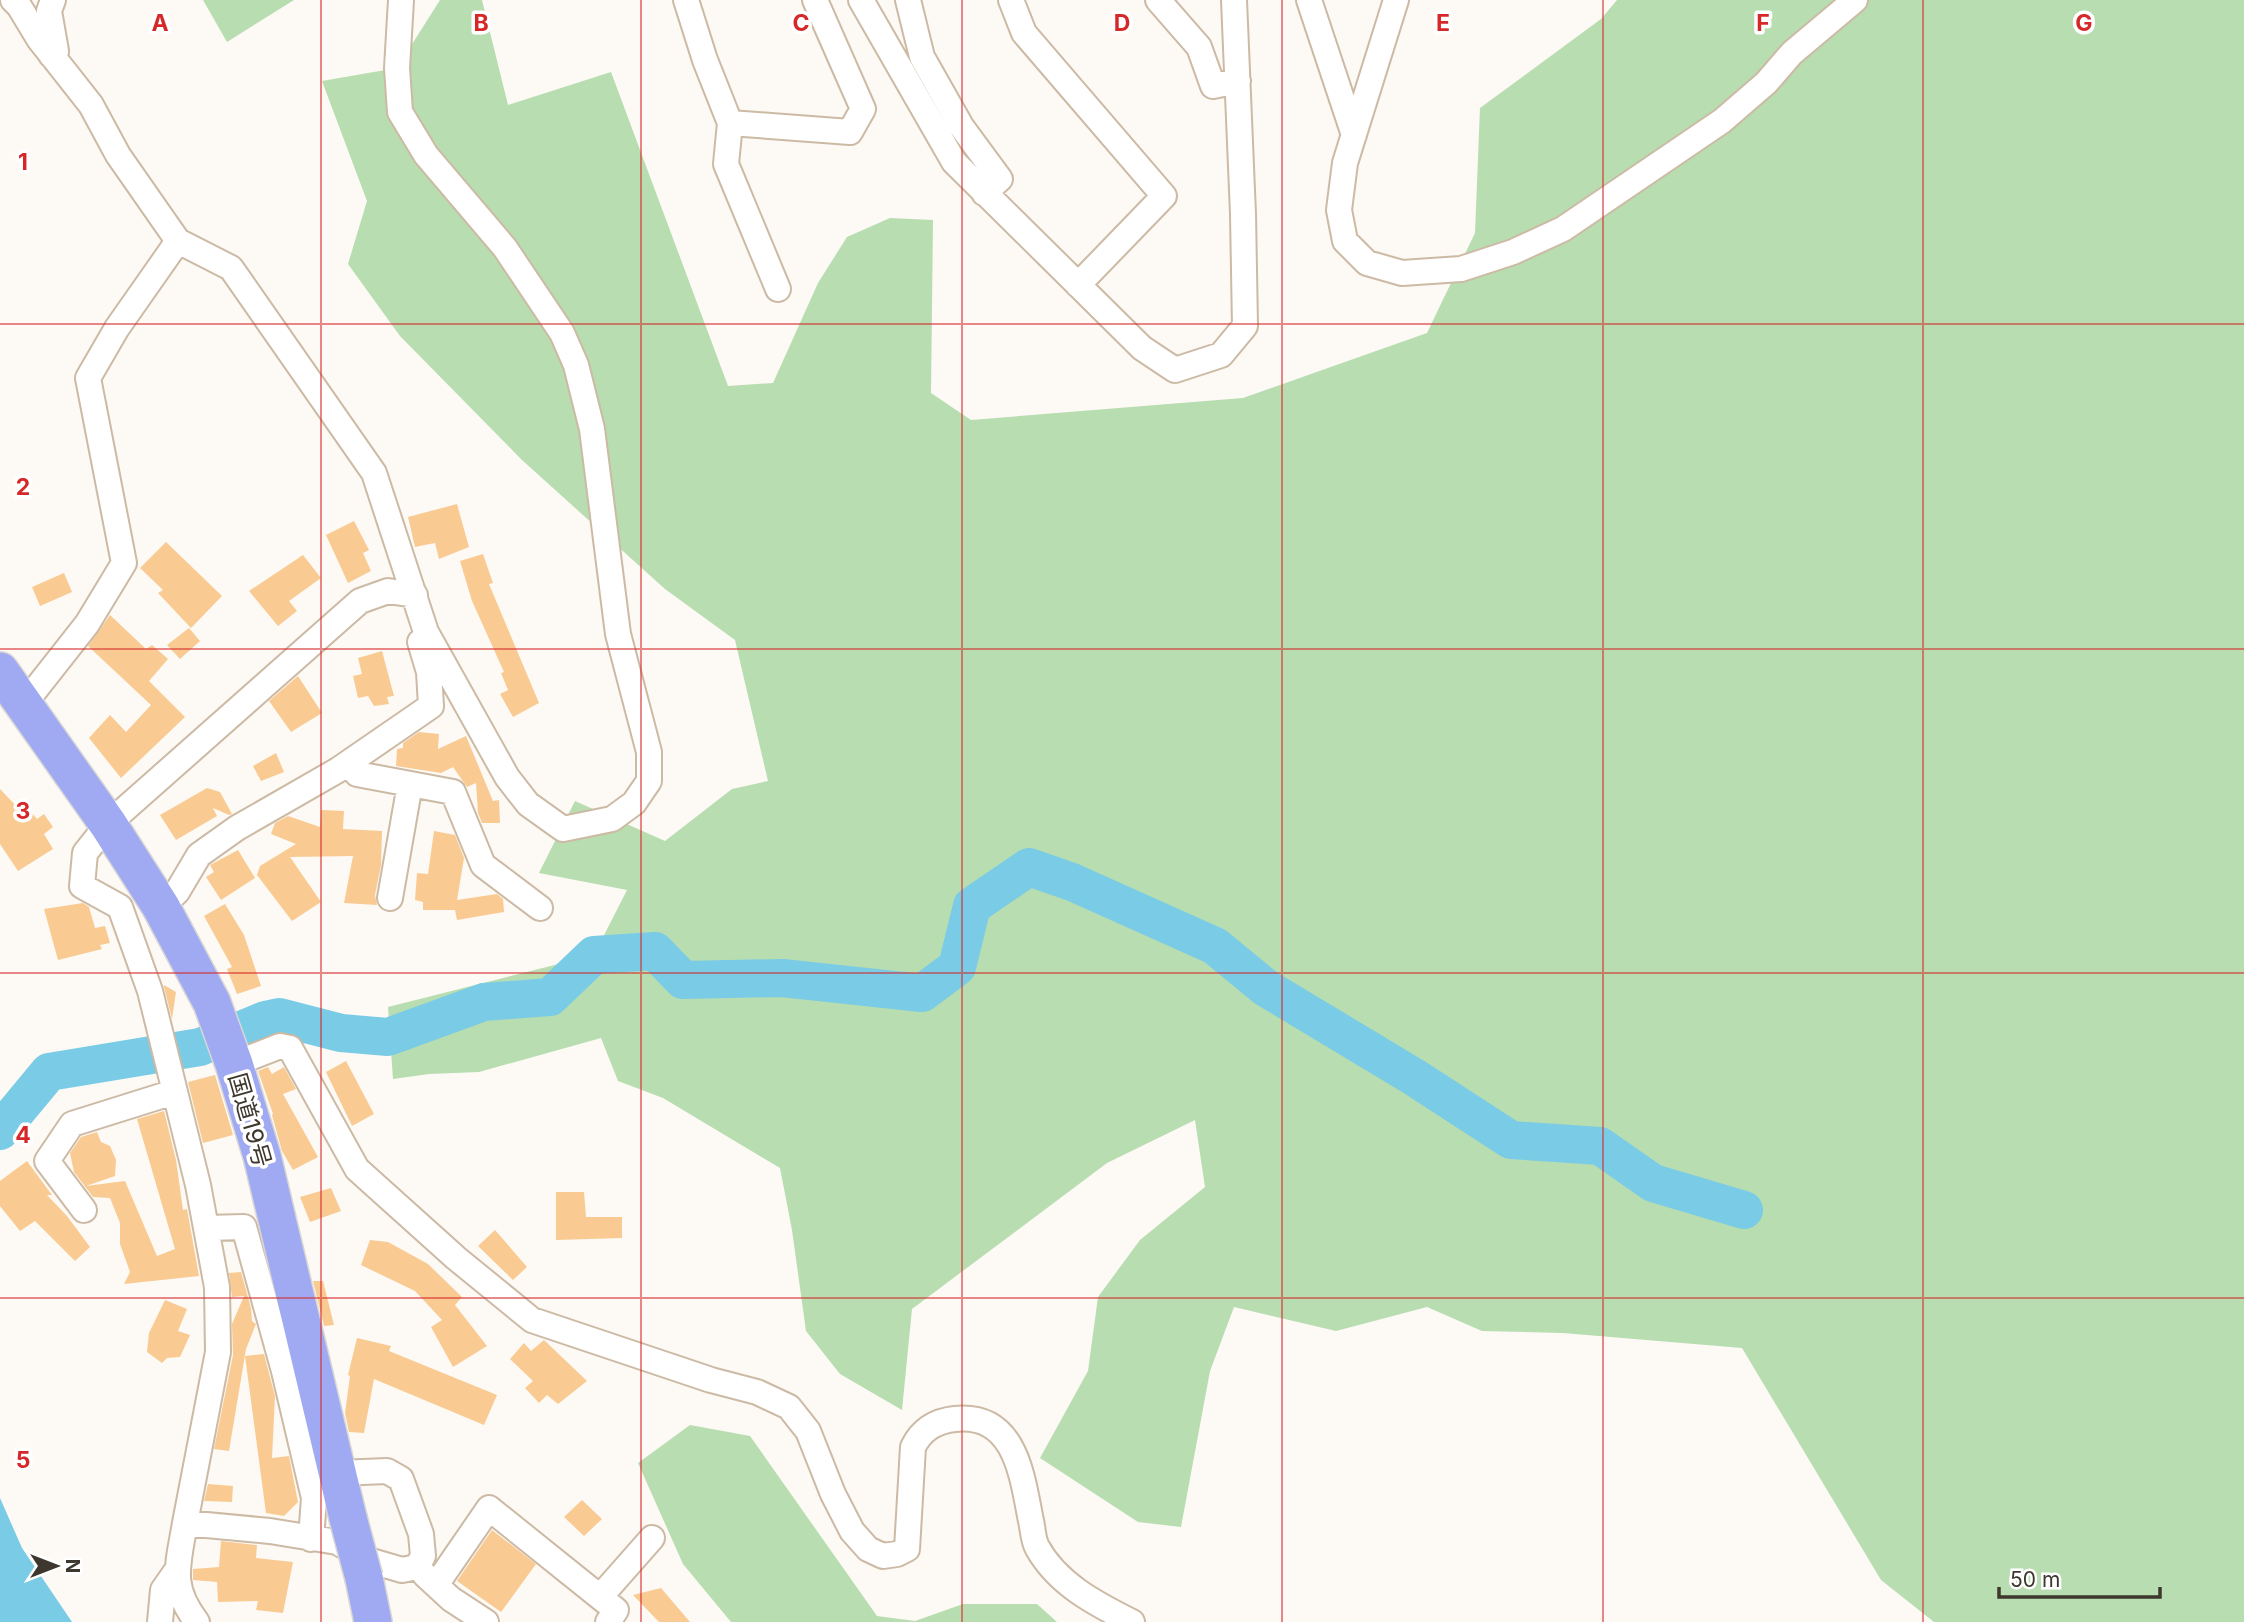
<svg xmlns="http://www.w3.org/2000/svg" width="2244" height="1622" font-family="Inter,'Noto Sans JP',sans-serif">
<style>
.green{fill:#b7ddb1}
.water{fill:#79cbe6}
.lines{fill:none;stroke-linecap:round;stroke-linejoin:round}
.river{stroke:#79cbe6;stroke-width:38}
.building{fill:#f9cb93}
.minor-casing{stroke:#ccbaa5;stroke-width:28}
.highway-casing{stroke:#d8d7d5;stroke-width:40}
.minor{stroke:#fff;stroke-width:24}
.highway{stroke:#a0aaf2;stroke-width:37}
.highway-bridge-casing{stroke:#d8d7d5;stroke-width:40;stroke-linecap:butt}
.highway-bridge{stroke:#a0aaf2;stroke-width:37}
.grid{fill:none;stroke:#d62828;stroke-width:2;stroke-opacity:0.55}
.labels{text-anchor:middle;dominant-baseline:central;stroke-width:7;stroke-linejoin:round;paint-order:stroke}
.street-label{font-size:24px;fill:#3e372e;stroke:#fff}
.grid-label{font-size:23px;text-anchor:middle;font-weight:bold;fill:#d62828;stroke:#fff;stroke-width:7;stroke-linejoin:round;paint-order:stroke}
</style>
<rect width="100%" height="100%" fill="#fdf9f4"/>
<!-- green -->
<path class="green" d="M203 0H294L227 42Z
M440 0H482L508 105 611 72 728 386 773 383 818 283 847 237 890 218 933 220 931 393 971 420 1243 398 1427 333 1475 233 1480 108 1601 19 1617 0H2244V1622H1934L1881 1580 1742 1348 1563 1333 1482 1331 1427 1307 1336 1331 1234 1307 1210 1371 1181 1527 1138 1522 1040 1458 1088 1371 1098 1297 1140 1240 1205 1187 1195 1120 1107 1163 912 1309 902 1410 840 1374 806 1331 792 1230 780 1168 663 1098 618 1081 601 1038 479 1072 429 1074 393 1079 388 1007 594 955 627 890 539 873 575 801 665 841 732 789 768 781 735 640 665 589 522 460 400 336 348 264 367 201 322 81 397 68Z
M690 1425 750 1436 877 1616 915 1621 963 1604H1037L1057 1622H731L683 1564 638 1463Z"/>
<!-- water -->
<path class="water" d="M0 1498 22 1548 72 1622H0Z"/>
<g class="lines">
<!-- river -->
<path class="river" d="M0 1131 49 1072 200 1047 265 1020 279 1017 341 1033 388 1037 484 1002 550 997 594 955 655 951 683 980 782 978 922 993 957 967 972 906 1029 867 1072 882 1215 946 1266 988 1414 1077 1511 1140 1600 1146 1653 1183 1744 1210"/>
</g>
<!-- building -->
<path class="building" d="M457 504 469 547 439 559 435 543 415 547 408 517Z
M354 521 369 550 363 553 371 571 348 583 326 535Z
M166 542 222 596 191 628 158 593 163 590 140 568Z
M483 554 493 583 489 584 539 703 513 717 500 694 508 690 501 673 504 672 472 601 460 561Z
M303 555 321 578 289 601 297 611 278 626 249 591Z
M64 573 72 592 40 606 32 587Z
M110 615 146 649 152 645 168 659 149 681 185 717 121 778 89 738 110 715 126 732 151 705 88 646Z
M189 628 200 641 180 659 167 645Z
M382 651 394 696 387 697 389 704 374 706 368 696 358 698 353 676 362 674 358 658Z
M298 676 322 713 291 732 269 701Z
M419 732 439 734 438 749 466 736 493 801 499 800 500 823H482L478 813 476 783 467 787 453 767 441 773 396 766 397 749 403 748V743Z
M276 753 284 772 261 781 253 766Z
M207 788 220 792 232 814 229 815 213 808 217 816 176 840 160 815Z
M0 789 20 810 26 806 37 819 44 814 53 827 44 834 53 849 18 871 0 844Z
M321 810 344 811 343 829 382 831 381 865 375 895 377 905 344 903 353 856 290 857 321 902 292 921 257 875 260 866 296 844 271 834 275 823 288 816 320 827Z
M434 831 455 835 464 858 457 900 497 894 503 899 504 912 457 920 455 910H423V902L415 900 417 873 428 874Z
M238 850 255 878 221 900 206 877 214 872 210 865Z
M83 903 89 907 95 928 105 926 110 943 100 945 102 949 58 960 44 909Z
M225 904 244 935 261 986 237 994 227 969 232 967 204 916Z
M164 985 176 992 172 1019 164 987Z
M346 1061 374 1114 352 1126 326 1072Z
M268 1067 272 1074 284 1067 296 1089 283 1094 318 1157 293 1170 282 1151 272 1115 273 1114 258 1071Z
M215 1075 233 1135 203 1143 188 1082Z
M164 1111 176 1160 183 1210 187 1209 199 1276 124 1284 130 1272 120 1244V1223L110 1198 93 1197 74 1172 70 1153 81 1137 97 1132 101 1142 110 1146 116 1160 115 1176 86 1186 125 1181 157 1256 175 1249 137 1119Z
M27 1161 52 1195H47L67 1216 90 1247 75 1261 35 1221 20 1231 0 1206V1181Z
M331 1188 341 1211 310 1222 300 1197Z
M556 1192H584L586 1217H622V1238L556 1240Z
M495 1230 527 1267 513 1280 478 1246Z
M370 1240 388 1242 428 1264 462 1297 455 1305 487 1346 453 1367 431 1327 442 1320 415 1291 361 1265Z
M241 1272 251 1308 252 1321 256 1324 246 1349 229 1451 214 1449 233 1355 232 1324 244 1296 232 1297 229 1273Z
M313 1281H323L334 1325 324 1326Z
M165 1300 187 1309 178 1331 190 1335 180 1357 167 1358 162 1363 147 1352 149 1333Z
M357 1338 391 1346 389 1351 497 1395 484 1425 374 1379 364 1433 349 1432 345 1413 350 1376 348 1375Z
M544 1340 587 1381 558 1404 547 1395 539 1403 525 1388 533 1381 510 1359 524 1343 531 1351Z
M264 1354 275 1396 272 1458 289 1456 298 1502 284 1516 266 1513 245 1356Z
M208 1484 233 1486 232 1502 204 1501Z
M582 1500 602 1519 584 1536 564 1517Z
M492 1530 536 1564 501 1612 457 1581Z
M221 1541 257 1545 256 1558 293 1562 283 1613 256 1610 258 1601 218 1602 217 1582 193 1580V1569L219 1567Z
M661 1588 690 1622H659L633 1595Z"/>
<g class="lines">
<!-- minor casing -->
<g class="minor-casing">
<path id="minor" d="M13 0 19 6 39 39 91 105 118 155 178 241 231 268 374 473 426 632 507 777 528 804 563 829 612 819 634 803 649 781V752L618 634 592 429 576 365 562 333 505 248 426 155 400 112 397 68 401 0
M686 0 705 60 730 123
M861 0 954 162 1142 348 1175 370 1221 355 1245 326 1243 214 1234 0
M908 0 922 57 961 126 1000 179 984 193
M1011 0 1024 33 1164 196 1078 285
M1158 0 1199 47 1213 86 1238 81
M1309 0 1354 135
M1396 0 1345 163 1339 210 1345 241 1367 263 1402 273 1461 269 1513 252 1563 229 1722 121 1766 83 1792 53 1855 0
M51 55 56 51 49 11 53 0
M778 289 726 164 730 123 850 132 863 109 815 0
M24 704 87 624 124 563 88 378 117 328 178 241
M350 762 357 774 453 792 483 865 540 908
M390 898 410 784
M161 907 177 892 199 855 237 828 338 770 431 706 429 672 420 642
M234 1064 280 1046 290 1048 357 1169 456 1258 532 1320 711 1380 757 1392 789 1407 808 1431 833 1494 852 1531 868 1549 883 1556 897 1554 907 1549 913 1447C922 1429 936 1421 955 1419 1016 1413 1022 1476 1031 1521 1033 1529 1033 1540 1037 1547 1057 1584 1096 1604 1132 1622
M84 1210 47 1161 72 1124 174 1092
M206 1228 244 1227 284 1371 314 1498 311 1539
M185 1523 218 1352 217 1287 198 1185 150 991 120 907 82 886 85 853 108 824 360 601 388 591 415 595
M425 1575 451 1599 486 1622
M436 1585 489 1508 616 1610 608 1622
M600 1597 652 1538
M160 1622 163 1590 177 1570
M197 1622C169 1586 178 1565 185 1523L270 1531 337 1542 368 1560 402 1570 417 1567 423 1556 421 1534 401 1479 387 1471 339 1473"/>
</g>
<!-- highway casing -->
<g class="highway-casing">
<path id="highway" d="M0 671 108 824 161 907 212 1003 234 1064 262 1156 348 1518
M364 1578 373 1622"/>
</g>
<!-- minor -->
<use href="#minor" class="minor"/>
<!-- highway -->
<use href="#highway" class="highway"/>
<!-- highway-bridge casing -->
<g class="highway-bridge-casing">
<path id="highway-bridge" d="M348 1518 364 1578"/>
</g>
<!-- highway-bridge -->
<use href="#highway-bridge" class="highway-bridge"/>
</g>
<!-- grid -->
<path class="grid" d="M321 0V1622M641 0V1622M962 0V1622M1282 0V1622M1603 0V1622M1923 0V1622M0 324H2244M0 649H2244M0 973H2244M0 1298H2244"/>
<g class="labels">
<!-- street labels -->
<g class="street-label">
<text transform="translate(250 1120) rotate(74)">国道19号</text>
</g>
</g>
<g class="grid-label">
<text x="160" y="31">A</text>
<text x="481" y="31">B</text>
<text x="801" y="31">C</text>
<text x="1122" y="31">D</text>
<text x="1443" y="31">E</text>
<text x="1763" y="31">F</text>
<text x="2084" y="31">G</text>
<text x="23" y="170">1</text>
<text x="23" y="495">2</text>
<text x="23" y="819">3</text>
<text x="23" y="1143">4</text>
<text x="23" y="1468">5</text>
</g>
<!-- north arrow -->
<g transform="translate(56 1566) rotate(90)" stroke="#ffffff" stroke-width="5" paint-order="stroke">
<path d="M0-5L12 26L0 18L-12 26Z" fill="#3e372e"/>
<text y="-10" font-size="19" font-weight="bold" text-anchor="middle" fill="#3e372e">N</text>
</g>
<!-- scale -->
<path d="M1999 1587v10h161v-10" fill="none" stroke="#3e372e" stroke-width="3.5"/>
<text x="2010" y="1587" font-size="21" fill="#3e372e" stroke="#ffffff" stroke-width="5" paint-order="stroke">50 m</text>
</svg>
